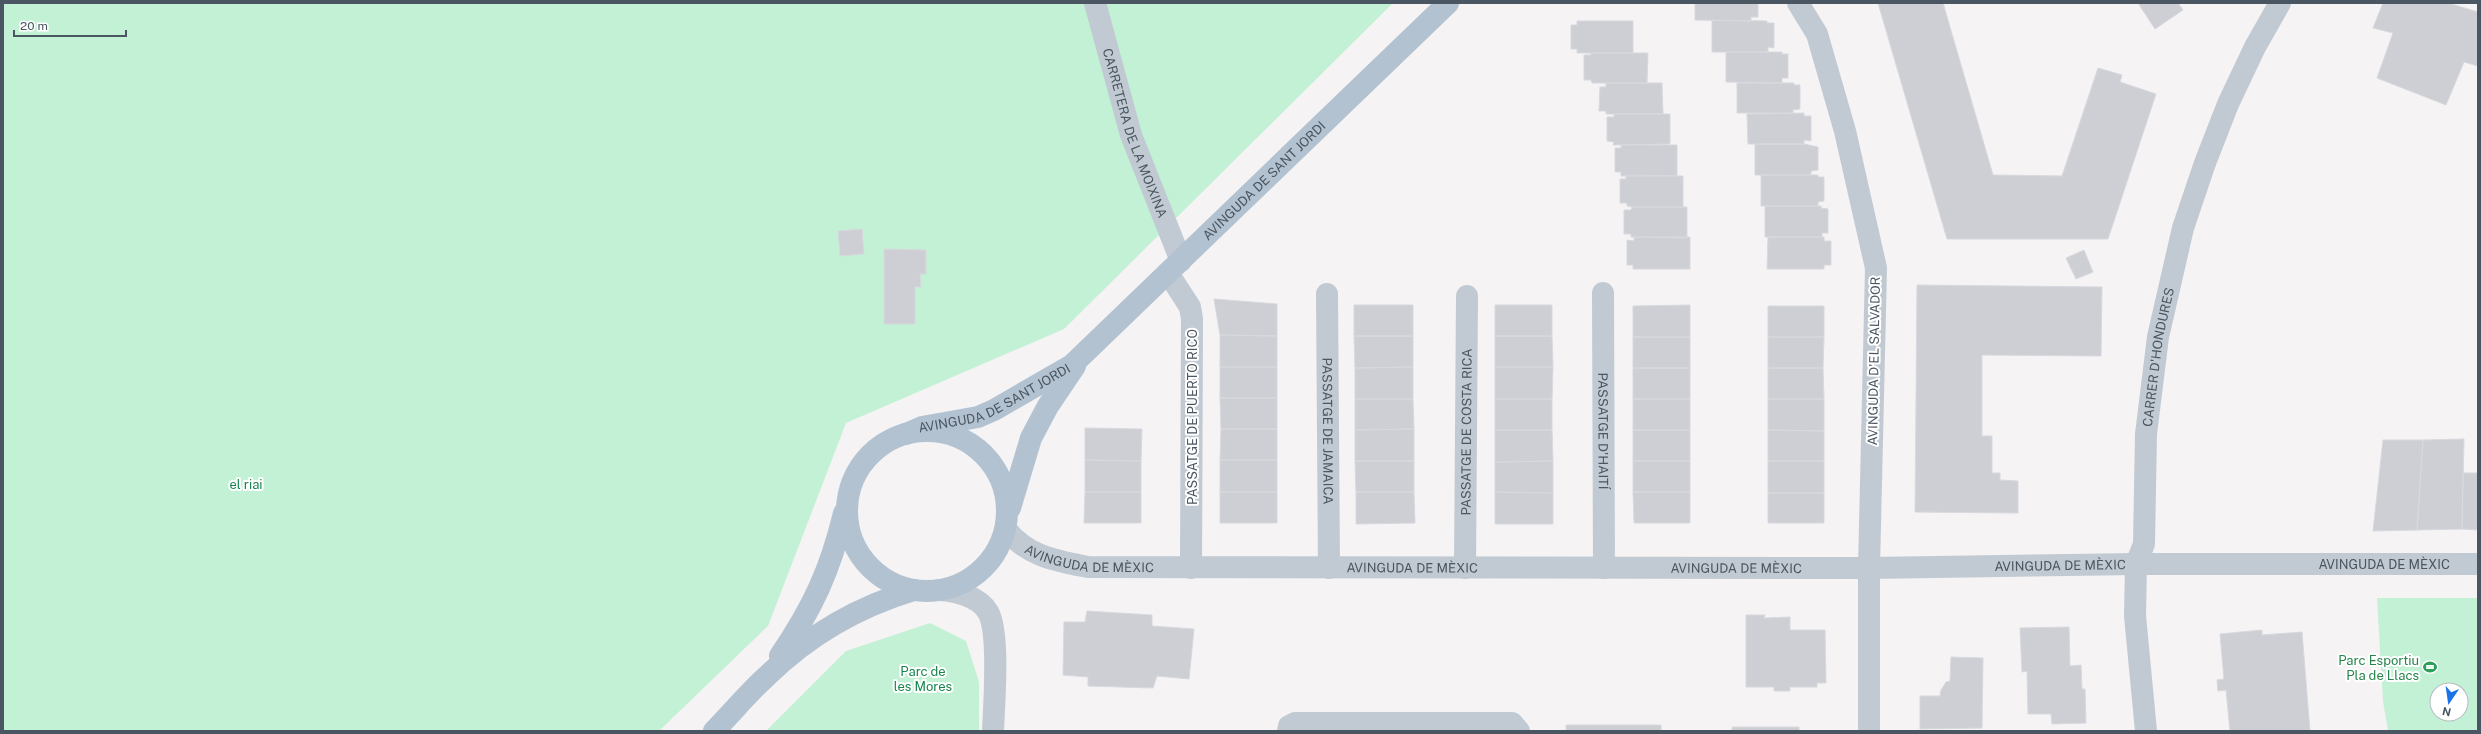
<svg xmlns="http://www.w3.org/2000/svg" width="2481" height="734" font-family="'Public Sans',sans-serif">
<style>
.green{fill:#c3f1d5;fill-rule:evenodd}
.building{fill:#cdcfd5;stroke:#d7d9de}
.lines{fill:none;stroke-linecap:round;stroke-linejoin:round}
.minor{stroke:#c1cad2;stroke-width:22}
.major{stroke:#b3c2d1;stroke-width:22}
.labels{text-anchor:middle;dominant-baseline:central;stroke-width:4;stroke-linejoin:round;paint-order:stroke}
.street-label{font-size:13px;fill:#4a5661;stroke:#fff}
.park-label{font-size:13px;fill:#17864f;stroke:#fff}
.leisure-label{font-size:13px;fill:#27864d;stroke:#fff;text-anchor:end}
</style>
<rect width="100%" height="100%" fill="#f5f3f3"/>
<!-- green -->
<path class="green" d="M3 3H1393L1064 329 846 423 768 626 659 731H3Z
M2377 598H2478V731H2388L2383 701ZM2437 690H2461V714H2437Z
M930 623 966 641 979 682V731H766L846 651Z"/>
<!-- building -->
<path class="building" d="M1695 3H1758V17H1751V21L1695 20Z
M1878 3H1943L1993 175 2062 176 2098 68 2122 75 2120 82 2156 94 2108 239H1947Z
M2138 3H2178L2183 10 2155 29Z
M2383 3H2448L2478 12V66L2464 62 2446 105 2377 78 2393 33 2373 28Z
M1712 20 1767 21V23H1774V48L1768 47V52H1712Z
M1577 21H1633V53H1577V49H1571V25H1577Z
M1726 52H1782V54H1788V78H1782V83L1726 82Z
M1591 53H1648L1647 83H1592L1591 80H1584V55H1591Z
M1606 83H1662L1663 114H1606V111H1599L1600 87H1606Z
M1737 83H1794V85H1800V109L1793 110V113H1737Z
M1804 113V116H1811V141L1804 140V144H1748L1747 114Z
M1614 114H1670V144L1613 145 1614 142 1607 141V117H1614Z
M1755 144H1804L1818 147V170L1811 171V175H1755Z
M1621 145H1677V176H1621V172H1615V148H1621Z
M1626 175 1683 176V207H1632L1627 206V203H1620V179H1626Z
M1761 175H1818V177H1824V201L1818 202V206H1761Z
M1765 206H1821V208L1828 209V233H1822V237H1765Z
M1632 207H1687V238L1631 237V234H1624V210H1631Z
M862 229 864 254 840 256 838 231Z
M1634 237H1690V269H1633V265H1627V240L1634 241Z
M1768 237H1824V241H1831V265H1824V269H1767Z
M884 249 926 250V274H920L921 287H915V324H884Z
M2084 250 2093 272 2076 279 2066 258Z
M1917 285 2102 287 2101 356 1982 355V436H1992V473H2000V480L2018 481V513L1915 512Z
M1214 299 1277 304V336L1220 335Z
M1354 305H1413V336H1354Z
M1495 305H1552V336H1495Z
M1690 305V337H1633V306Z
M1768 306H1824V337H1768Z
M1220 335 1277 336V367H1220Z
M1354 336H1413V367L1355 368Z
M1495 336H1552L1553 367H1495Z
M1633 337H1690V368H1633Z
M1768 337H1824L1823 368H1768Z
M1220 367H1277V398H1220Z
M1413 367V399H1355V368Z
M1495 367H1553L1552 399H1495Z
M1633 368H1690V399H1633Z
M1768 368H1823L1824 399H1768Z
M1220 398H1277V429H1221Z
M1355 399H1413L1414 429 1355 430Z
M1495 399H1552V430H1495Z
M1633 399H1690V430H1633Z
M1768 399H1824V431L1768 430Z
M1085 428 1142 429 1141 461 1085 460Z
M1221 429H1277V460H1220Z
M1414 429V461H1355V430Z
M1495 430H1552L1553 461 1495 462Z
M1633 430H1690V461H1633Z
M1768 430 1824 431V461H1768Z
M2464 439 2462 529 2417 530 2423 440Z
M2383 440H2423L2417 530 2373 531Z
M1085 460 1141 461V492H1085Z
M1220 460H1277V492H1220Z
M1355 461H1414V492H1356Z
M1553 461V493L1495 492V462Z
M1633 461H1690V492H1633Z
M1768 461H1824V493H1768Z
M2463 473H2478V530L2462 529Z
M1085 492H1141V523H1084Z
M1220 492H1277V523H1220Z
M1356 492H1414L1415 523 1356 524Z
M1495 492 1553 493V524H1495Z
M1633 492H1690V523H1634Z
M1768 493H1824V523H1768Z
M1087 611 1152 615V626L1194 629 1189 679 1157 676 1153 688 1088 686V677L1063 675 1064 622H1085Z
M1746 615H1765L1764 618 1790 617V630H1825L1826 683H1817V687H1790V691H1774V687H1746Z
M2069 627 2070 666 2081 665 2082 689H2085L2086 723 2052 724 2051 714H2028L2027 671 2022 672 2020 628Z
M2262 630V635L2302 632 2310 731H2230L2226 690 2218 691 2217 680 2224 679 2220 634Z
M1951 657 1983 658 1982 728 1920 729V696H1940L1941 690 1946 682 1950 681Z
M1566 725H1661V731H1566Z
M1732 727H1799V731H1732Z"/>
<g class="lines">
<!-- minor -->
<g class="minor">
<path id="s1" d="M1095 3 1131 135 1181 261"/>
<path d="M1798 3 1817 34 1845 131 1876 268 1869 568V731"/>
<path d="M1168 273 1190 307 1192 319 1191 568"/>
<path id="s2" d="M1603 293 1604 568"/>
<path id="s3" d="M1327 294 1329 568"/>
<path id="s4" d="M1006 529C1026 556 1057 561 1088 567L1869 568 2136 564H2478"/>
<path id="s5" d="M1465 568 1467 296"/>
<path d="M939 590C955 591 979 596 988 612 1000 632 994 705 993 731"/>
<path d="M1288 731 1289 726 1295 723H1512L1519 731"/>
<path id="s6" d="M2146 731 2135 616 2136 564 2144 544 2146 434 2158 337 2183 228 2205 163 2228 104 2255 47 2280 3"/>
</g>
<!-- major -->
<g class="major">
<circle cx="927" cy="511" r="80"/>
<path id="s7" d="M906 434 922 427 978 417 994 410 1072 365 1448 3"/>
<path d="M1010 508 1031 438 1048 406 1075 366"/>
<path d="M780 656C813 607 830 571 844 513"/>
<path d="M714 731C732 713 748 693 767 676 809 635 857 607 914 590"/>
</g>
</g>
<!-- icons -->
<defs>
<g id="stadium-bare" transform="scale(1.08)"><path d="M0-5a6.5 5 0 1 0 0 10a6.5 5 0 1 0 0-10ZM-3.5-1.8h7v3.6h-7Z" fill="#2e9e5b" stroke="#fff" stroke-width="2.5" paint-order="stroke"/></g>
</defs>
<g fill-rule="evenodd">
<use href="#stadium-bare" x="2430" y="667"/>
</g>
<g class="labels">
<!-- street labels -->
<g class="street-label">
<text stroke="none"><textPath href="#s1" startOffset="136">CARRETERA DE LA MOIXINA</textPath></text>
<text stroke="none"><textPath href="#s7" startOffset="448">AVINGUDA DE SANT JORDI</textPath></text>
<text stroke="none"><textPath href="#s6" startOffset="377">CARRER D'HONDURES</textPath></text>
<text transform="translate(1874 361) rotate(-89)">AVINGUDA D'EL SALVADOR</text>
<text stroke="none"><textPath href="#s7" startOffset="96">AVINGUDA DE SANT JORDI</textPath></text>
<text transform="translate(1192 417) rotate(-90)">PASSATGE DE PUERTO RICO</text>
<text stroke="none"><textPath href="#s3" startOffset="137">PASSATGE DE JAMAICA</textPath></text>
<text stroke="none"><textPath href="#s2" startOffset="138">PASSATGE D'HAITÍ</textPath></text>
<text stroke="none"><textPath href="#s5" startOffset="136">PASSATGE DE COSTA RICA</textPath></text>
<text stroke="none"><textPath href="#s4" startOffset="93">AVINGUDA DE MÈXIC</textPath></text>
<text stroke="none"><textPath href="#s4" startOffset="1389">AVINGUDA DE MÈXIC</textPath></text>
<text stroke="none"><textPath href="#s4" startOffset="1065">AVINGUDA DE MÈXIC</textPath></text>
<text stroke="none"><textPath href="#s4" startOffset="417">AVINGUDA DE MÈXIC</textPath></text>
<text stroke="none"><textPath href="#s4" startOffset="741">AVINGUDA DE MÈXIC</textPath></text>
</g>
<!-- park labels -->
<g class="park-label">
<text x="246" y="484">el riai</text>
<text x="923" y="671">Parc de<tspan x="923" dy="15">les Mores</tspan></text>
</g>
<!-- leisure labels -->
<g class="leisure-label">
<text x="2419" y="660">Parc Esportiu<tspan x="2419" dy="15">Pla de Llacs</tspan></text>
</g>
</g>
<!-- border -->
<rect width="2481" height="734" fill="none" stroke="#4a5661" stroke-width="8"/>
<!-- north arrow -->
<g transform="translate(2449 702) rotate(193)"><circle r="19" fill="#ffffff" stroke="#b7bbc0"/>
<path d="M0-3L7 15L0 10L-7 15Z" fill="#1a73e8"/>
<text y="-6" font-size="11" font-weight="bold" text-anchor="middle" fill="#4a5661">N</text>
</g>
<!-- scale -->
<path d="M14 30v6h112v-6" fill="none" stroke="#4a5661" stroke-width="2"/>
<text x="20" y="30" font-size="12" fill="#4a5661" stroke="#ffffff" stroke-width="3" paint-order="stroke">20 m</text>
</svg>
